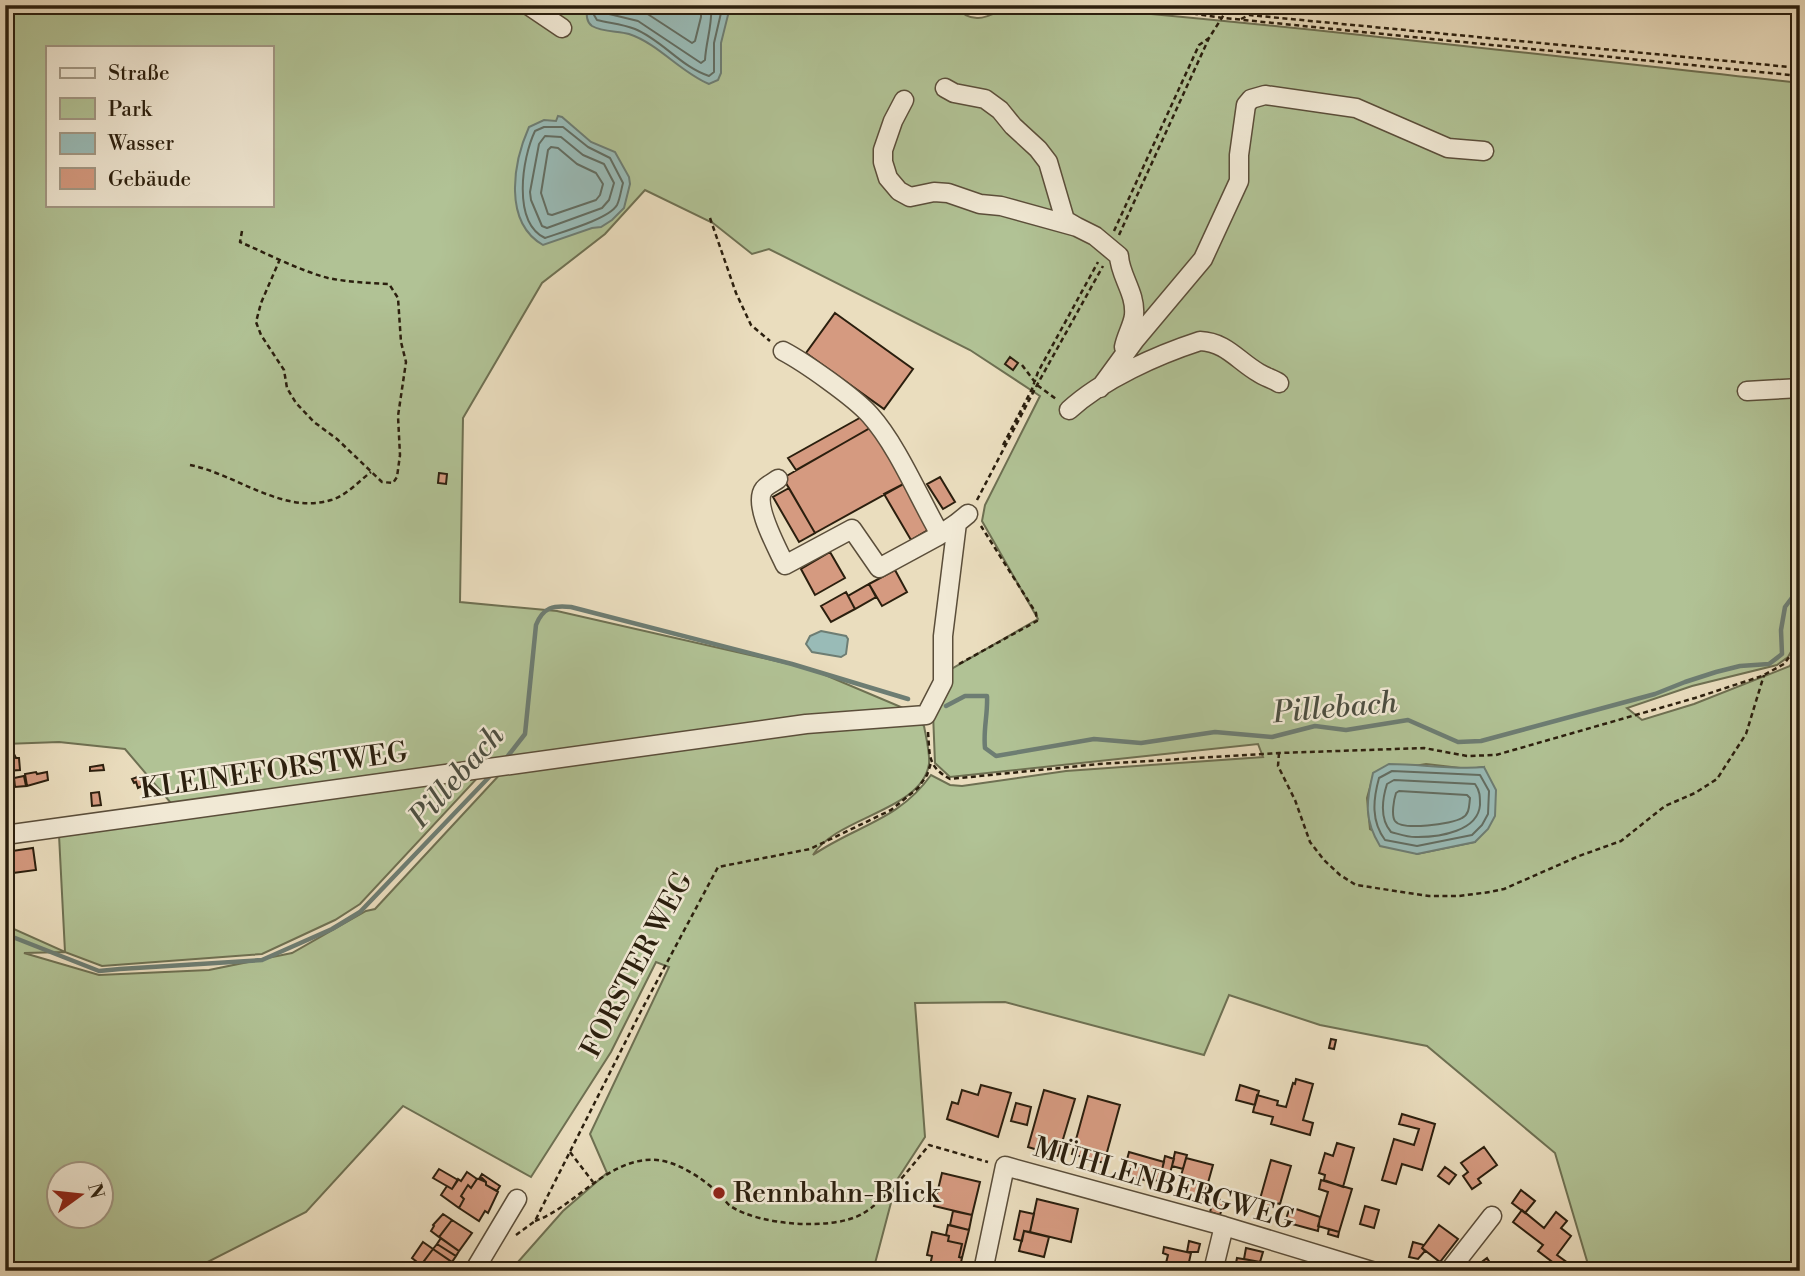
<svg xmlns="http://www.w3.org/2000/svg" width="1805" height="1276" font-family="'Libre Bodoni',serif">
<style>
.green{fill:#b1c295;stroke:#6e7052;stroke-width:2;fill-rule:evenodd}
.water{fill:#99bbb7;stroke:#6d7d73;stroke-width:2}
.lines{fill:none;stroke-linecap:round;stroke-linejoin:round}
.shore{stroke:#626d62;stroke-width:2}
.stream{stroke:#6d7d73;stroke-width:4.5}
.building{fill:#d59a80;stroke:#2b1f0e;stroke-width:2}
.minor-casing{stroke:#5b4e3a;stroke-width:21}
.path{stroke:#2b1f0e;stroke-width:2.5;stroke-dasharray:5 3.5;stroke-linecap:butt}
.minor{stroke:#f1e9d5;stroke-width:18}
.poi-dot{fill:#8f2418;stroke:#f1e9d5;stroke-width:2.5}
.labels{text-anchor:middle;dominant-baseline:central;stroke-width:5;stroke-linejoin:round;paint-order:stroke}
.street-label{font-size:28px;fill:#2b1f0e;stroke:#f1e9d5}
.poi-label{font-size:28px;fill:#2b1f0e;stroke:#f1e9d5;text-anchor:start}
.water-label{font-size:30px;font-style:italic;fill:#4c4e41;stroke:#f1e9d5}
</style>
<rect width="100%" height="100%" fill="#eaddbe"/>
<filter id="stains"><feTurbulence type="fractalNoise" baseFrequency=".00286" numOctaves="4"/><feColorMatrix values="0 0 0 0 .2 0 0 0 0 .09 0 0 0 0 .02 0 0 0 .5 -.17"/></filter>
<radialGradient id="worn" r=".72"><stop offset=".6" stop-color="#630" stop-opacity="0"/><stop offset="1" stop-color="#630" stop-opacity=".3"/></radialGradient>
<!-- green -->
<path class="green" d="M5 5H955C960 12 968 18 977 18 990 19 1002 7 1016 5 1038 3 1062 6 1085 8 1323 29 1562 57 1800 83V636L1788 657 1777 665 1692 686 1627 708 1642 720 1694 704 1790 666 1800 643V1271H1590L1555 1153 1427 1046 1320 1025 1229 995 1204 1055 1005 1002 915 1003 925 1137 897 1180 873 1271H510L563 1211 607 1173 590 1134 669 967 656 962 611 1052 531 1177 403 1106 306 1212 190 1271H5V925L65 952 59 835 482 773 360 904 335 920 262 954 102 966 65 952 24 953 99 975 209 970 292 953 366 911 375 909 503 771 806 729 919 722 924 726C926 737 930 752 929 764 922 811 837 816 813 855 857 825 898 821 931 775L950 785 962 786 1066 771 1263 757 1258 744 950 777 935 763 933 713 948 671 1038 619 982 521 985 505 1040 396 970 350 769 249 752 254 713 223 645 190 605 234 542 283 463 418 460 602 557 611 811 669 908 710 176 809 125 749 59 742 5 744ZM47 47H271V205H47ZM1426 764 1469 769 1484 767 1475 842 1417 854 1370 829 1367 798 1374 773ZM60 1174H102V1216H60Z"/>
<!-- water -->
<path class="water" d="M725 5 729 11 721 43V73L718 80 709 84C680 72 659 44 629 34 618 31 602 32 592 26 585 21 587 12 587 5Z
M558 116 562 117 591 142 615 152 629 177 630 184 624 208 612 220 601 227 592 228 543 245C503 222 513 163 529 127L544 120 556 121Z
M821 631 846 636 848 639 846 654 841 657 812 652 806 644 810 636Z
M1389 764C1421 764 1453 770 1484 767L1496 790 1495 816 1488 829 1475 842 1417 854 1380 846C1364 820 1366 802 1373 773Z"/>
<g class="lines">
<!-- shore -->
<path class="shore" d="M594 5V15L597 20C609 23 623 24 635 29 662 40 681 67 709 76L714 72V43L721 13 720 5
M603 5 605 13 638 21 701 63 705 60C706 41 713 23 711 5
M618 5 643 11 692 43 695 41 701 17V5
M544 127H563L588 147 610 158 623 183C621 190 620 199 617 205 609 219 562 232 545 238 512 222 522 158 535 131Z
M545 136 561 137 583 155 604 164 614 183 609 200 602 208 547 228 542 226 531 200 530 192 539 144Z
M551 147 558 148 577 164 596 173 603 184 600 195 596 200 552 215 548 214 541 193 548 150Z
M1392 771 1480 775 1489 791 1488 814 1482 825 1472 835 1417 846 1385 840C1371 821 1373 800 1379 778Z
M1394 780 1475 784C1480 791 1480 796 1480 805 1478 831 1440 837 1418 837 1409 838 1399 834 1391 832 1380 819 1382 800 1387 784Z
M1399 791 1467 795 1470 798C1469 805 1470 814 1462 818 1452 824 1402 831 1395 821 1391 815 1394 799 1396 793Z"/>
<!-- stream -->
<path class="stream" d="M946 706 965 696H987C988 714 983 730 985 748L996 756 1094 739 1141 743 1215 732 1272 737 1315 726 1346 730 1408 720 1458 742 1481 741 1655 694 1685 682 1716 672 1740 666 1769 664 1782 654 1781 630 1785 607 1800 587
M504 761 525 734 536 625C543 607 554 605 571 607L792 664 908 699
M5 934 99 971 120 969 262 960 332 929 360 912 493 773"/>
</g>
<!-- building -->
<path class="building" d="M835 313 913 369 884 409 806 353Z
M1010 357 1018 363 1013 370 1005 364Z
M865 415 872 427 796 470 788 458Z
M875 425 907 482 815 533 783 478Z
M439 473 447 474 446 484 438 483Z
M940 477 955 502 943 509 927 484Z
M907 482 933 527 911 540 884 494Z
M789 488 815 533 799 542 773 497Z
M830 552 845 578 815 595 801 569Z
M895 570 907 592 882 606 869 584Z
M869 584 876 597 855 609 848 596Z
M846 592 855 609 831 622 821 606Z
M8 754H14L16 758H19L20 770 6 771 5 756Z
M103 765 104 770 90 771V767Z
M36 772 37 774 47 772 48 780 27 786 25 774Z
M24 776 26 786 15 787 14 778Z
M140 776 143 783 146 782V784L138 788 136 782 134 783 132 779Z
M99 792 101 805 92 806 91 793Z
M33 848 36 870 5 874V852Z
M1331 1039 1336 1040 1334 1049 1329 1048Z
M1296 1079 1313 1084 1303 1120 1313 1123 1310 1135 1271 1124 1273 1117 1253 1112 1257 1095 1278 1101 1277 1105 1286 1107 1293 1083 1295 1084Z
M981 1085 1011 1093 998 1137 947 1119 952 1102 958 1104 962 1090 978 1095Z
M1240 1085 1259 1091 1255 1105 1236 1100Z
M1044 1090 1075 1099 1058 1156 1028 1147Z
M1088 1096 1120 1105 1104 1163 1072 1154Z
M1016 1103 1031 1107 1027 1125 1011 1121Z
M1402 1114 1435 1124 1422 1170 1402 1164 1396 1184 1382 1180 1394 1139 1414 1145 1419 1129 1399 1124Z
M1337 1143 1354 1148 1343 1187 1324 1180 1325 1175 1319 1173 1325 1153 1333 1156Z
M1484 1147 1497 1165 1478 1179 1481 1183 1472 1189 1463 1176 1468 1172 1461 1163Z
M1129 1152 1164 1162 1159 1181 1152 1180V1182L1129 1176 1130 1173 1124 1171Z
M1175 1152 1187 1155 1183 1169 1172 1166Z
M1165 1156 1174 1159 1170 1173 1162 1170Z
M1186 1158 1213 1165 1204 1197 1177 1190Z
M1271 1160 1291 1166 1280 1204 1260 1199Z
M1445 1167 1456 1175 1449 1184 1438 1176Z
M439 1169 458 1180 452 1189 433 1178Z
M467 1172 477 1179 471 1188 468 1185 461 1196 464 1199 459 1208 441 1195 447 1186 452 1189 458 1179 461 1181Z
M942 1173 980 1182 972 1215 934 1206Z
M482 1174 500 1186 497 1191 486 1185V1182L479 1179Z
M482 1178 486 1182V1185L498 1192 488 1213 485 1211 479 1221 459 1208 464 1199 461 1196 468 1185 471 1188 477 1179Z
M1321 1180 1352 1189 1339 1232 1318 1226 1328 1192 1319 1189Z
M1521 1190 1535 1201 1525 1213 1512 1203Z
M1214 1198 1224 1201 1220 1215 1210 1212Z
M1037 1199 1078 1209 1071 1242 1030 1232Z
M1262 1199 1271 1202 1267 1215 1258 1212Z
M1365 1206 1379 1210 1374 1228 1360 1224Z
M1290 1207 1320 1217 1318 1231 1285 1222Z
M1522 1210 1544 1228 1556 1212 1567 1221 1561 1228 1571 1236 1557 1255 1568 1263 1563 1270 1538 1251 1543 1245 1513 1222Z
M953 1211 972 1215 969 1230 950 1225Z
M1020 1211 1034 1214 1030 1232 1024 1231 1022 1241 1014 1239Z
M443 1214 452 1220 439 1237 431 1231 434 1226 433 1225Z
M452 1220 472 1233 459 1251 439 1237Z
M948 1225 969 1230 962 1258 959 1257 962 1244 948 1241 949 1236 946 1235Z
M1439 1225 1458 1239 1440 1262 1422 1248Z
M1329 1229 1339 1232 1338 1237 1328 1234Z
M1024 1231 1049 1237 1044 1257 1019 1251Z
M932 1232 949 1236 948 1241 962 1244 959 1257 962 1258 959 1271 930 1266 932 1256 927 1255Z
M441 1238 459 1251 456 1256 437 1244Z
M1189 1241 1200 1244 1198 1252H1187Z
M423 1242 433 1249 421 1265 412 1258Z
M1413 1242 1424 1245 1422 1248 1425 1251 1418 1259 1409 1257Z
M437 1244 456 1256 452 1262 433 1249Z
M1164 1247 1191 1253 1187 1271H1164L1168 1255 1163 1253Z
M1246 1248 1263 1252 1260 1262 1244 1259Z
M433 1249 452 1262 446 1271H429L421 1265Z
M1237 1258 1261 1262 1259 1271H1238L1239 1269 1235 1268Z
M1487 1258 1495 1271H1476L1481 1267 1479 1264Z
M1028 1263 1061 1271H1027Z"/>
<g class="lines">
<!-- minor casing -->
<g class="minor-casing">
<path id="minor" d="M528 5 562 28
M904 100 893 121 883 150V162L888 178 899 191 910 197 934 192 948 193 980 204 1001 206 1077 227 1065 220 1048 162 1038 149 1013 126 1000 110 985 99 954 93 945 88
M1077 227 1095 236 1119 256C1120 276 1136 293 1134 315 1133 325 1126 336 1124 347
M783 351C804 362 854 397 870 415 896 444 917 493 936 527L938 536
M1100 388 1135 340 1203 259 1239 181V155L1246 105 1251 99 1265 95 1356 108 1448 148 1484 151
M1747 391 1800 388
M1069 410C1103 379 1157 355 1200 341 1226 342 1238 361 1259 373 1265 377 1273 379 1279 383
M778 479C774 482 767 485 764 489 752 504 778 549 785 565L852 529 879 568 938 536 957 523
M5 835 806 724 926 715 943 682V636L957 523 968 514
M474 1271 517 1199
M983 1271 1005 1166 1224 1226 1372 1271
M1213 1271 1224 1226
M1449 1271 1492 1216"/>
</g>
<!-- path -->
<path class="path" d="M972 5 983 11 999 5
M1134 5 1224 18 1800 76
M1173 5 1197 8 1202 13
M1241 19 1249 15 1800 68
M710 218 736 293 751 325 770 341
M242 231 240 242C268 254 298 270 328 278 348 282 368 283 389 284L398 298 401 342 406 362 398 416 400 455 397 477 393 483 382 482 337 439 314 422 296 403 287 388 284 370 261 335 256 322 261 303 280 259
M1114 231 1199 45 1209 38
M1119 235 1209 38 1230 5
M1022 365 1037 385 1056 399
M1003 445 1032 389 1038 372 1098 262
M190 465C236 474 283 515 331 500 346 496 359 481 371 472
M977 500 1037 385 1103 266
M959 664 1037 621 1036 613 981 526
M928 732C930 756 927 766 950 779L1099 764 1279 753 1424 748 1467 756 1496 755 1695 698 1762 676 1784 664 1800 642
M1279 753 1278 766 1295 800 1310 842 1324 860 1340 875 1356 885 1429 896H1459L1490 892 1504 889 1579 856 1621 841 1665 806 1695 793 1717 779 1746 734 1764 675
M570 1152 593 1182
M535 1221C575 1207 609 1156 657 1160 678 1162 702 1178 717 1192 723 1196 726 1204 732 1207 760 1225 832 1231 862 1214 885 1201 912 1166 929 1145L988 1162
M516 1235 535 1221 640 1013 718 867 810 849 891 810 918 788 927 775 931 763"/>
<!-- minor -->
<use href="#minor" class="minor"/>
</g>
<!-- markers -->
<circle class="poi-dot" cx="719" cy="1193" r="7"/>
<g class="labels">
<!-- street labels -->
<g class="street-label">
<text transform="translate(274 771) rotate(-8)">KLEINEFORSTWEG</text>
<text transform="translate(637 965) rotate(-62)">FORSTER WEG</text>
<text transform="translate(1164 1184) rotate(16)">MÜHLENBERGWEG</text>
</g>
<!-- poi labels -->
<g class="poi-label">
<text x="733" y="1193">Rennbahn-Blick</text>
</g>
<!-- water labels -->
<g class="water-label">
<text transform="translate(1335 708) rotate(-5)">Pillebach</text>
<text transform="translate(457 777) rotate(-48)">Pillebach</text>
</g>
</g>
<!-- margin -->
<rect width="1805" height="1276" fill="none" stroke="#eaddbe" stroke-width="28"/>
<rect x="7" y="7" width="1791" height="1262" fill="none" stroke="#2b1f0e" stroke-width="3.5"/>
<rect x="14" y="14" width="1777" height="1248" fill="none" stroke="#2b1f0e" stroke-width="2"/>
<!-- legend -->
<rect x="46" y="46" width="228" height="161" fill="#f1e9d5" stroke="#a29885" stroke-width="2"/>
<rect x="60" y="68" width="35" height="10" fill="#f1e9d5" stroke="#a29885" stroke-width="2"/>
<text x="108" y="80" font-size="21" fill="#2b1f0e">Straße</text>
<rect x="60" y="98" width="35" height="21" fill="#b1c295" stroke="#a29885" stroke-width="2"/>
<text x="108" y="116" font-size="21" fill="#2b1f0e">Park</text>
<rect x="60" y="133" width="35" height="21" fill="#99bbb7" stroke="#a29885" stroke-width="2"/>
<text x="108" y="150" font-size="21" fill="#2b1f0e">Wasser</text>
<rect x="60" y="168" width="35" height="21" fill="#d59a80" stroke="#a29885" stroke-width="2"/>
<text x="108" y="186" font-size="21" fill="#2b1f0e">Gebäude</text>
<!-- north arrow -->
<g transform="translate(80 1195) rotate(75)"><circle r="33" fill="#f1e9d5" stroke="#a29885" stroke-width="2"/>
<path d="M0-5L12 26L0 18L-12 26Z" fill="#8f2418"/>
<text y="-10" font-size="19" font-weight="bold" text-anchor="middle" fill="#2b1f0e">N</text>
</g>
<rect width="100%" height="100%" filter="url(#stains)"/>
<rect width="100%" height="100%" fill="url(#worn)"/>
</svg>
